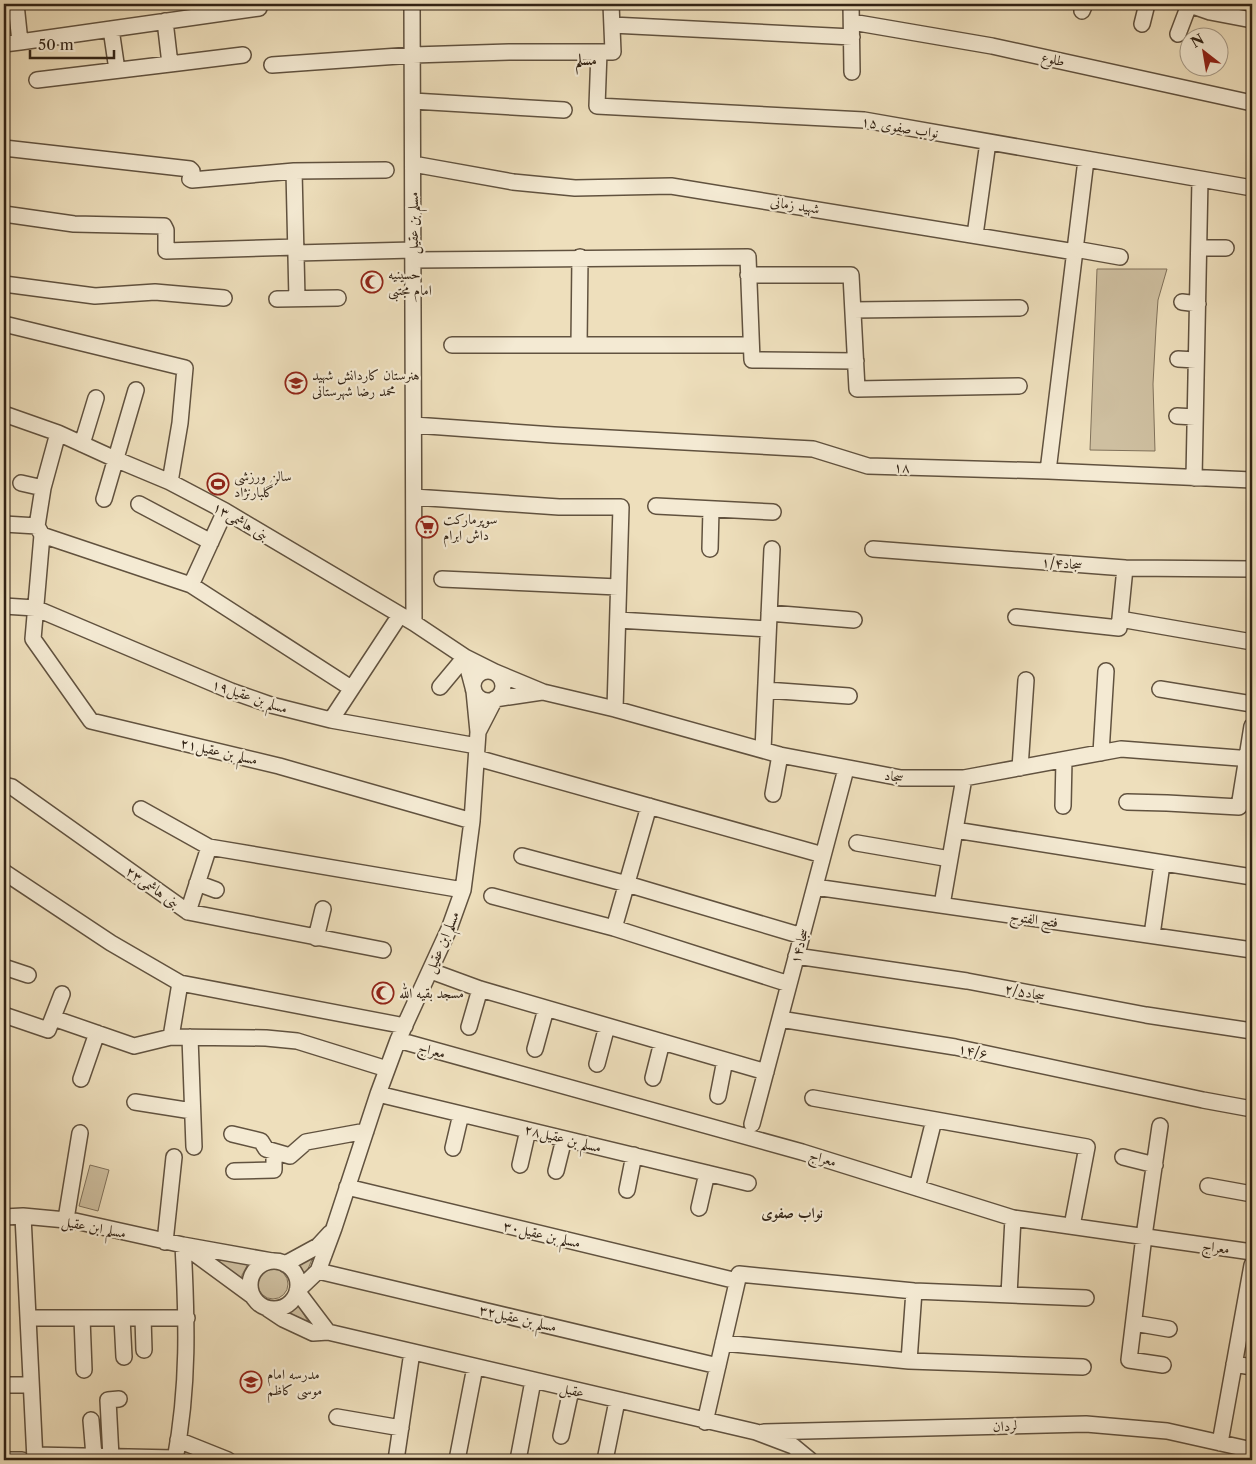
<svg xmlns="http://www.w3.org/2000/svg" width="1256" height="1464" font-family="'Libre Caslon Text',Amiri,serif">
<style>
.green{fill:#cebfa0;stroke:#80715a}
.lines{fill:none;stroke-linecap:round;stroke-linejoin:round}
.minor-casing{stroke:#61523f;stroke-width:18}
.minor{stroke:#f4ead3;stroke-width:15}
.labels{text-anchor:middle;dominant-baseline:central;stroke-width:4.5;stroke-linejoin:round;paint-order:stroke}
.street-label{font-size:14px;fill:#322315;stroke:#f4ead3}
.poi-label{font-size:14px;fill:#322315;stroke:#f4ead3;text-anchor:start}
.neighbourhood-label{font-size:15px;font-weight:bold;fill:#322315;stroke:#f4ead3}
</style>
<rect width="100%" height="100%" fill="#eedfbc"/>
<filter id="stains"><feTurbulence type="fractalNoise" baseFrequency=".004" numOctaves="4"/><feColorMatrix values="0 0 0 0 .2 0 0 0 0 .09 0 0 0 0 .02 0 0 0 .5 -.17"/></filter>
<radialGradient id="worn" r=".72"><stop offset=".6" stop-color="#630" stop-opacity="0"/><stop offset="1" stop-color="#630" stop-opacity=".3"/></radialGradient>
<!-- green -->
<path class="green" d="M1097 269H1167L1158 300 1156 328 1153 384 1155 451 1090 450Z
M90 1165 109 1170 98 1211 79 1206Z
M316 1250 302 1283 298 1270 292 1265Z
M195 1251 249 1262 242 1275 241 1283Z
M258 1284a15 15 0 1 1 30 0a15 15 0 1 1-30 0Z
M296 1302 311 1326 283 1312 289 1310Z"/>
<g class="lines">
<!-- minor casing -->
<g class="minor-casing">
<path id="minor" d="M16 4 20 42 259 8
M412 4 414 623
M851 4 852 72
M1187 4 1210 12 1252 20
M1082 11 1085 4
M852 22 992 46 1252 103
M1142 24 1147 4
M612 25 852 37
M111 29 117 70
M1178 34 1189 5
M4 44 20 42
M599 52 597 106 864 120 1252 188
M170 64 243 55
M272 65 413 55 509 52H613L611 4
M37 80 170 64 165 21
M413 101 564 110
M4 148 190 169 192 171 190 179 192 180 294 171 386 170
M413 164 513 182 575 188 671 186 1075 252
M294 171 297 299
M4 214 74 224 164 226 166 230V251L296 247
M975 235 988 142
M1199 248H1226
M1075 249 1120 257
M296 253 413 250
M413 260 748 257 752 360 856 361
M748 275H851L857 389 1019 386
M4 284 95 296 155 292 224 298
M277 299 338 298
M1182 302 1198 304
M853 310 1020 308
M4 324 185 368 180 423 170 482
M452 345H751
M579 345 580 257
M1178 359 1196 360
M4 414 58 433 115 459 170 482 225 511 414 623 465 657 495 672 543 692 615 709 780 755 901 778H964L1121 749 1252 759
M1177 416 1195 417
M414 425 554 435 813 449 868 466 1048 471 1252 480
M58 433 43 488 37 526 42 535 33 639 91 721 279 766 472 821
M82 444 96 398
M1048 471 1086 160
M1194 478 1200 179
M21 483 43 488
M414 497 559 507H621L615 709
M104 499 136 390
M139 504 211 542
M656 506 773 512
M4 524 37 526
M42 535 191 585 351 688
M710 549 711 509
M873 549 1125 568 1252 569
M442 579 618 587
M191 585 225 511
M4 606 35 608 231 691 271 705 331 720 477 746
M769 613 854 620
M1016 617 1119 628 1125 568
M1120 619 1252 642
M618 620 768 629
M473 686a15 15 0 1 1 30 0a15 15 0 1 1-30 0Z
M440 687 465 657
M1160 689 1252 704
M766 690 849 696
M331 720 400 615
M478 732 495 699 542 692
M763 750 772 549
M1101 753 1106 671
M477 758 823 855
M1020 768 1026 680
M4 785 12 787 188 912 383 950
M773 794 780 755
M1127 802 1167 803 1239 807 1252 726
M1063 806 1064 760
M141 809 209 847 463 890
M955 830 1252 877
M857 843 950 859
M522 856 627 884 802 936
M4 872 111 943 180 983 405 1026
M197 883 216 890
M815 887 1252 950
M492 896 614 928 789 984
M942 905 964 778
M188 912 209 847
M614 928 649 806
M1152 935 1162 864
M316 938 323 909
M796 956 967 981 1146 1015 1252 1031
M4 967 28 975
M431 971 480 989 766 1072
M4 1015 48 1030 62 994
M53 1018 134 1046 171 1037 266 1038 297 1041 387 1069
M780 1019 955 1047 1203 1100 1252 1109
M469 1027 480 989
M171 1037 180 983
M190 1037 194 1147
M398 1040 802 1152 1013 1218 1252 1252
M535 1049 546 1009
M597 1064 607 1026
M653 1078 662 1042
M81 1079 97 1033
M378 1094 748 1183
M718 1096 725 1060
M813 1098 1087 1147 1072 1226
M135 1102 192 1111
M752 1124 846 769
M1160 1126 1144 1236 1129 1360 1163 1365
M232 1134 261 1141 266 1149 290 1156 306 1142 366 1131
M453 1148 461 1114
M1123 1157 1155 1165
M520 1165 528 1130
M234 1171 274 1170V1152
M556 1171 564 1139
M1208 1186 1252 1194
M347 1187 737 1281
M917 1188 934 1120
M627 1190 634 1155
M699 1208 707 1173
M23 1216 35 1460
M4 1217 23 1216 66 1220V1219L183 1245 272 1261
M66 1219 80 1133
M165 1242 174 1157
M187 1248 251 1295
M250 1285a24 24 0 1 1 48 0a24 24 0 1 1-48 0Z
M285 1264 318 1246 330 1233
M318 1271 718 1366
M1009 1295 1013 1218
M268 1309 283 1319 313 1333 328 1332 756 1432 793 1446 810 1460
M28 1318H187
M82 1318 84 1370
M122 1318 124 1357
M143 1318 144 1350
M1134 1323 1169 1329
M328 1332 297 1291 318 1271 334 1228 378 1094 398 1040 449 929 463 890 472 821 478 732 474 691 465 657
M723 1343 909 1361 1083 1367
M909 1361 914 1291
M1234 1364 1252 1367
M4 1385H31
M337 1417 401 1428
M91 1420 94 1456
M705 1422 739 1274 914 1291 1086 1298
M764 1432 1086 1424 1167 1431 1252 1450
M561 1436 571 1390
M178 1440 228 1460
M1220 1443 1252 1265
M35 1455 175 1458
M111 1457 108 1400 119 1399
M4 1460H22
M175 1460C189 1386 187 1320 183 1245
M396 1460 412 1352
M457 1460 475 1367
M518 1460 533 1381
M605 1460 617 1401"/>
</g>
<!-- minor -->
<use href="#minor" class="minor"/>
</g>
<!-- icons -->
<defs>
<g id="mosque-ring" transform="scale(1.125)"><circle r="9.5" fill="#f4ead3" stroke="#8f2418" stroke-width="1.5"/><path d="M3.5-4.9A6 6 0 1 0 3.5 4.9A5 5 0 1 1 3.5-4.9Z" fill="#8f2418"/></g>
<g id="school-ring" transform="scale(1.125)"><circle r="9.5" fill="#f4ead3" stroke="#8f2418" stroke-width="1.5"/><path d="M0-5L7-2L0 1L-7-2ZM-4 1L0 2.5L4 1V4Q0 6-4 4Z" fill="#8f2418"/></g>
<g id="stadium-ring" transform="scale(1.125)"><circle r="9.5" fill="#f4ead3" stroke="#8f2418" stroke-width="1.5"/><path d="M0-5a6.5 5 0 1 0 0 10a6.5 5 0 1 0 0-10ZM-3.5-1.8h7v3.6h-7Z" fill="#8f2418"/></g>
<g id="supermarket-ring" transform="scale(1.125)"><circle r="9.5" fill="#f4ead3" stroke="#8f2418" stroke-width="1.5"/><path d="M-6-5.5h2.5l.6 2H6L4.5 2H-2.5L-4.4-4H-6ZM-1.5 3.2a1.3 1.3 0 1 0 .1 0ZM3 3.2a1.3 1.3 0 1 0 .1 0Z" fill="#8f2418"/></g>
</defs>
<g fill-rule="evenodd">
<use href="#mosque-ring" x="372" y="282"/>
<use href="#school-ring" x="296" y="383"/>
<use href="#stadium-ring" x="218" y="484"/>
<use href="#supermarket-ring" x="427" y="527"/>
<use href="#mosque-ring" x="383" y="993"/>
<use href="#school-ring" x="251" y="1382"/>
</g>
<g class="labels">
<!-- street labels -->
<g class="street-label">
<text transform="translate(1053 59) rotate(12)">طلوع</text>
<text transform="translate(900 127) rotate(9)">نواب صفوی ۱۵</text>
<text transform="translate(795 205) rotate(9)">شهید زمانی</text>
<text transform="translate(413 223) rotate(-90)">مسلم بن عقیل</text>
<text transform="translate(902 467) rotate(2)">۱۸</text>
<text transform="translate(241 521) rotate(30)">بنی هاشمی۱۳</text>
<text transform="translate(1062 563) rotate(4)">۱/۴سجاد</text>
<text transform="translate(250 696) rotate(19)">مسلم بن عقیل۱۹</text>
<text transform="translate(219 751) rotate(13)">مسلم بن عقیل۲۱</text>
<text transform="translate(894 776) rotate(7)">سجاد</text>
<text transform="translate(153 887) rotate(35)">بنی هاشمی۲۳</text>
<text transform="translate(1034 919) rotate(8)">فتح الفتوح</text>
<text transform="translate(442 942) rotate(-67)">مسلم ابن عقیل</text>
<text transform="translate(799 946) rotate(-75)">۱۴سجاد</text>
<text transform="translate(1025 992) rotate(11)">۲/۵سجاد</text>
<text transform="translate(432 1050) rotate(15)">معراج</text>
<text transform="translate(973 1051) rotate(12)">۱۴/۶</text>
<text transform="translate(563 1138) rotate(14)">مسلم بن عقیل۲۸</text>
<text transform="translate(823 1158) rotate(17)">معراج</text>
<text transform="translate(94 1227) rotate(11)">مسلم ابن عقیل</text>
<text transform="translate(542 1234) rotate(13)">مسلم بن عقیل۳۰</text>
<text transform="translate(1216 1247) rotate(8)">معراج</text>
<text transform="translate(518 1318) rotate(13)">مسلم بن عقیل۳۲</text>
<text transform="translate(572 1390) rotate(13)">عقیل</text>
<text transform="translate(1005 1426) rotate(-1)">لردان</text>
</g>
<!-- poi labels -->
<g class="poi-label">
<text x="388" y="274">حسینیه<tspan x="388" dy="16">امام مجتبی</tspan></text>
<text x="312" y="375">هنرستان کاردانش شهید<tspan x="312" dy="16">محمد رضا شهرستانی</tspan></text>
<text x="234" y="476">سالن ورزشی<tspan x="234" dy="16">گلبارنژاد</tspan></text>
<text x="443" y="519">سوپرمارکت<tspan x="443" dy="16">داش ابرام</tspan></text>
<text x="399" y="993">مسجد بقیه الله</text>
<text x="267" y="1374">مدرسه امام<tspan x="267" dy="16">موسی کاظم</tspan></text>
</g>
<!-- neighbourhood labels -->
<g class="neighbourhood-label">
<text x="586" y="59">مسلم</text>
<text x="792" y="1212">نواب صفوی</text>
</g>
</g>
<!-- margin -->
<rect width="1256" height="1464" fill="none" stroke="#eedfbc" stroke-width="20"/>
<rect x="5" y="5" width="1246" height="1454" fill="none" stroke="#322315" stroke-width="2.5"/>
<rect x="10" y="10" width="1236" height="1444" fill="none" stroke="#322315"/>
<!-- north arrow -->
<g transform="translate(1204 52) rotate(329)"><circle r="24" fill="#f4ead3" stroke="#a69a87"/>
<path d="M0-4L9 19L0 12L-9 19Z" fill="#8f2418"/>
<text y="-8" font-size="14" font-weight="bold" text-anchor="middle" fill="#322315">N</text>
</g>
<!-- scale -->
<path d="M30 50v8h84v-8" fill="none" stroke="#322315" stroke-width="2.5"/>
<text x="38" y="50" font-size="15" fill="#322315" stroke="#f4ead3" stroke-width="4" paint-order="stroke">50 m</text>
<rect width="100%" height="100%" filter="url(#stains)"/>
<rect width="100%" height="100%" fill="url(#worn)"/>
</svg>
